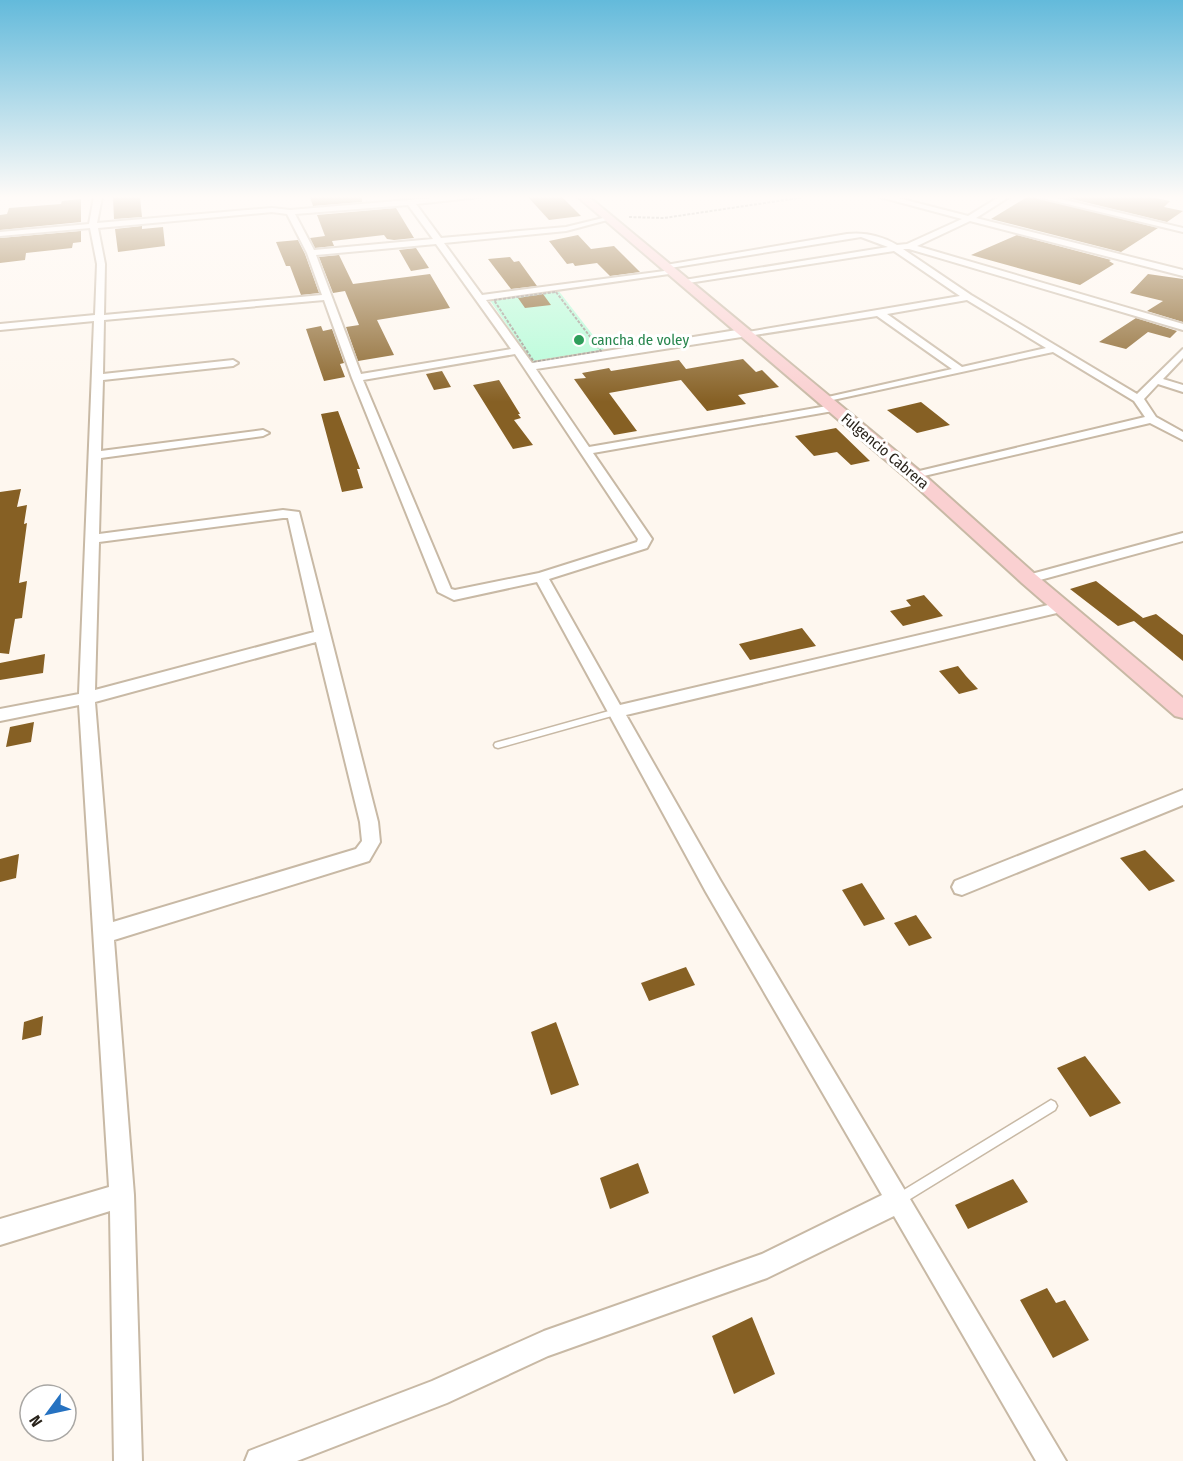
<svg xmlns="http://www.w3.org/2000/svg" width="1183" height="1461" font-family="'Fira Sans Condensed',sans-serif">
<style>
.green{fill:#b0fcd6}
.building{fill:#866024}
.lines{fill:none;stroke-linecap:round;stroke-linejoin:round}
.service-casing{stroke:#c8b9a5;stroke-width:3}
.minor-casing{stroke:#c8b9a5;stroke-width:4}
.secondary-casing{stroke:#c8b9a5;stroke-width:4}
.path{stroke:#9b948c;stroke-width:2;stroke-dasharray:3 1.5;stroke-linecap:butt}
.service{fill:#fff;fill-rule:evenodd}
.minor{fill:#fff;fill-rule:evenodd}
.secondary{fill:#fad0d1;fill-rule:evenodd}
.leisure-dot{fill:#2e9e5b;stroke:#fff;stroke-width:2}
.labels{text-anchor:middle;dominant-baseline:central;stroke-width:6;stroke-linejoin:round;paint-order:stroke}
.far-leisure-label{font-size:15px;fill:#27864d;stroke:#fff;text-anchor:start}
.far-street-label{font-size:15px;fill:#29231b;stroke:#fff}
</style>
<rect width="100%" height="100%" fill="#fef7ef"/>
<!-- green -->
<path class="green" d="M558 290 606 352 533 363 489 299Z"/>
<!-- building -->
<path class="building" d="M113 197H140L142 217 114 219Z
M310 197H362V202L313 206Z
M528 197H562L581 216 549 220Z
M1027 197H1036L1158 228 1121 252 991 219Z
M1064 197H1151L1170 201 1164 207 1183 211 1167 222Z
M81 199V222L0 230V215L7 214 9 208 61 204 62 201Z
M396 208 414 238 394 240 387 239 384 235 332 241 334 246 315 248 310 238 325 236 317 215Z
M142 226V229L163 227 165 246 118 252 115 229Z
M81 231V242L73 243 72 248 26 253 25 260 0 263V238Z
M578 235 591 249 614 246 640 272 610 276 597 263 575 266 573 263 567 264 549 241Z
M1017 235 1111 260 1109 261 1114 264 1080 285 971 255Z
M298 240 305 254 319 293 301 295 290 266H286L276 242Z
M416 248 429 268 411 271 399 250Z
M339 255 353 284 430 274 450 308 377 320 394 355 358 361 346 327 359 325 345 291 333 293 319 257Z
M510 257 514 262 519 261 537 286 511 289 488 259Z
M1148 274 1183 279V322L1147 311 1163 301 1130 293Z
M543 294 551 305 525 308 518 298Z
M1136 318 1177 331 1170 338 1148 332 1126 349 1099 342Z
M321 326 323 331 332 329 344 363 340 364 345 377 324 381 306 329Z
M743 359 756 372 762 370 779 387 738 395 746 404 707 411 681 380 609 393 637 431 614 435 574 379 586 378 582 373 609 368 611 371 679 360 686 369Z
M442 371 451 387 434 390 426 374Z
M499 380 520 414H518L521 418 514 420 533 445 513 449 473 385Z
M921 402 950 425 917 433 887 410Z
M338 411 360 469H357L363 488 342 492 321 414Z
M836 428 870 461 851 465 837 452 814 456 795 436Z
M21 489 17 507 27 505 24 524 27 523 19 583 27 581 22 618 15 619 9 654 0 653V492Z
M1096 581 1143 618 1140 619 1156 614 1183 635V661L1134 621 1118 626 1070 589Z
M924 595 943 616 903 626 890 611 911 606 906 600Z
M802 628 816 646 750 660 739 644Z
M45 654 43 673 0 680V663Z
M958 666 966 676 978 689 959 694 939 671Z
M34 722 31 742 6 747 10 727Z
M1145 850 1175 881 1149 891 1120 858Z
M19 854 16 878 0 882V859Z
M862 883 885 919 864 926 842 890Z
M916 915 932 938 909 946 894 923Z
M686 967 695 985 649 1001 641 983Z
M43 1016 41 1035 22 1040 24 1022Z
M556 1022 579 1085 551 1095 531 1032Z
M1085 1056 1121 1103 1090 1117 1057 1068Z
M638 1163 649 1193 610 1209 600 1178Z
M1013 1179 1028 1202 968 1229 955 1205Z
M1047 1288 1056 1303 1065 1300 1089 1340 1053 1358 1020 1300Z
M752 1317 775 1374 734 1394 712 1336Z"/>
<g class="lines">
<!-- service casing -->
<g class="service-casing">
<path id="service" d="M616 709 620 712 619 714 498 748 495 747 494 745 495 743 498 742Z
M1051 1100 1055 1102 1057 1106 1055 1110 902 1204 898 1206 894 1204 892 1200 894 1196Z"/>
</g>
<!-- minor casing -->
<g class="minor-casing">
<path id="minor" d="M94 197H102L97 223 272 208 290 210 444 197H479L416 204 441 238 566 227 607 217 611 219 566 231 444 243 482 295 672 270 676 273 486 300 532 363 743 329 748 332 960 296 894 251 682 284 678 281 888 247 861 237 664 269 660 266 847 234C864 232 882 236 897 245L907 244 962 219 880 197H894L968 216 999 197H1009L976 218 1183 270V276L970 221 917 246 1183 324V330L909 249H903L971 295 1137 394 1183 349V358L1163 379 1183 385V392L1158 384 1144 399 1156 417 1183 432V440L1150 423 911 479V473L1145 417 1134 401 1053 352 819 403V399L952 369 877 316 536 369 589 447 833 405 839 408 833 411 593 453 652 539 647 548 549 579 620 705 1061 602 1068 607 1061 612 626 715 720 880 1066 1461H1036L894 1216 767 1278 548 1356 447 1403 297 1461H245L249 1451 432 1381 544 1331 762 1254 882 1195 706 892 537 582 454 600 438 592 352 378 324 300 104 320 103 374 233 360 238 363 233 366 103 380 101 451 263 430 269 433 263 436 101 458 99 534 283 510 299 512 378 822 380 842 369 861 114 940 134 1195 142 1461H114L110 1211 0 1245V1219L109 1187 79 705 0 721V709L79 694 94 321 0 330V324L95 315 97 264 90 228 0 236V232L89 224ZM408 205 433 239 314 250 295 214ZM272 212 287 214 307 253 322 295 104 315 105 264 98 228ZM436 244 511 349 361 374 316 255ZM967 300 1046 348 962 367 887 314ZM515 354 638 539 637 542 539 573 455 590 451 589 363 380ZM283 518H288L314 632 95 690 99 542ZM316 642 360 822 362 841 356 849 113 922 95 702Z
M1038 197H1053L1183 228V232Z
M1183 533V541L1029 583 1022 579 1024 576Z
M1183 790V805L962 895 955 893 952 887 955 881Z"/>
</g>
<!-- secondary casing -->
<g class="secondary-casing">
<path id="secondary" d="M578 197H589L921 472 1036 575 1183 698V718L1175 716 1022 583 909 480Z"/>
</g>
<!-- path -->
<path class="path" d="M629 217 664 218 805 197
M556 292 601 351 534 362 494 300Z"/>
<!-- service -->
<use href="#service" class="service"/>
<!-- minor -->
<use href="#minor" class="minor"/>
<!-- secondary -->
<use href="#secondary" class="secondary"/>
</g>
<!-- sky -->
<linearGradient id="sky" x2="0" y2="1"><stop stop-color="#63badb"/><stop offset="0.49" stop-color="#fffbf8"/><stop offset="1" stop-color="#fffbf8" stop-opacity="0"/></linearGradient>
<rect width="1183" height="402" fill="url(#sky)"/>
<!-- markers -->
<circle class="leisure-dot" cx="579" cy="340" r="6"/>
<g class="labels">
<!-- far-leisure labels -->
<g class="far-leisure-label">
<text x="591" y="340">cancha de voley</text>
</g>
<!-- far-street labels -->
<g class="far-street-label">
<text transform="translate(885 451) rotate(40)">Fulgencio Cabrera</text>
</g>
</g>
<!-- north arrow -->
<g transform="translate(48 1413) rotate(237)"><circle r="28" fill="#ffffff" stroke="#a9a7a4" stroke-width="1.5"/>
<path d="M0-4.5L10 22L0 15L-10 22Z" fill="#2672c1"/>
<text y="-9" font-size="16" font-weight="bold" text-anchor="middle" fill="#29231b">N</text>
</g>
</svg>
